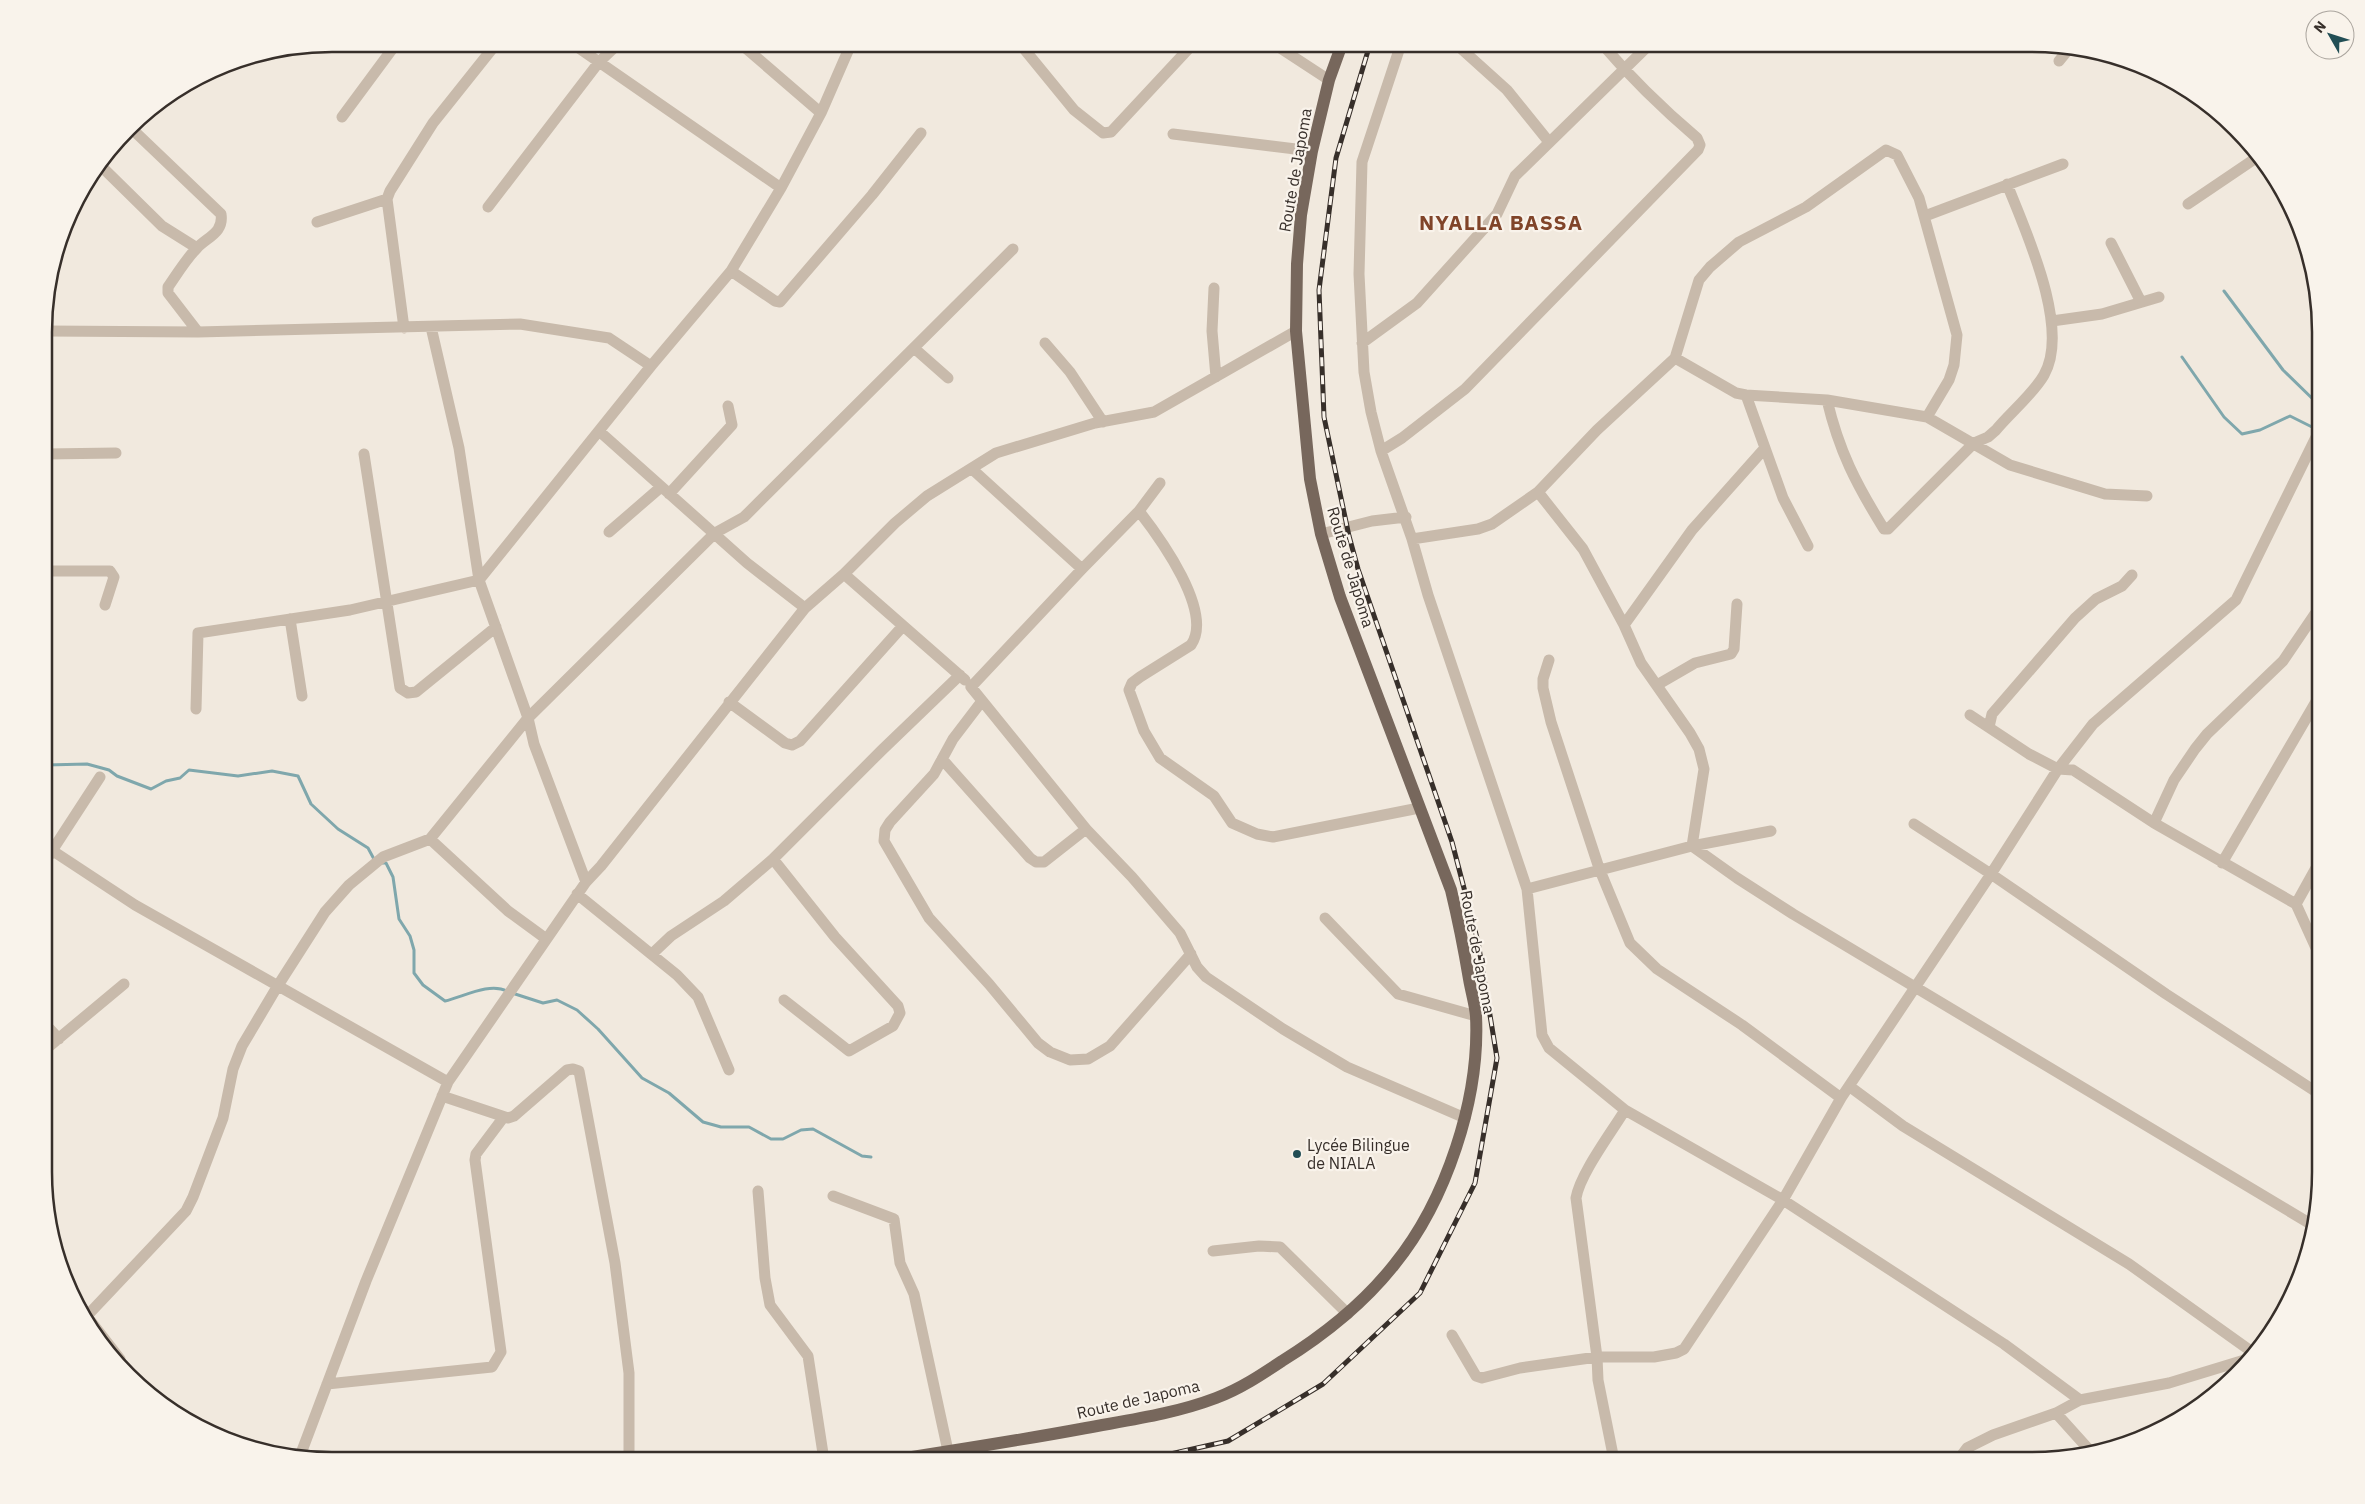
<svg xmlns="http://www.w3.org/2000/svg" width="2365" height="1504" font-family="'IBM Plex Sans',sans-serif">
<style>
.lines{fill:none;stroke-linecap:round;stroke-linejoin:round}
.stream{stroke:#7fa7ac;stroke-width:3}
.minor{stroke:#c8baab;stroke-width:11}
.primary{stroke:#77675c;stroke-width:12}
.rail-casing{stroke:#372f2a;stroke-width:5}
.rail{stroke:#f9f3eb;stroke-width:3;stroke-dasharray:9;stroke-linecap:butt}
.poi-dot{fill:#224e55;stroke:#f9f3eb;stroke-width:2}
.labels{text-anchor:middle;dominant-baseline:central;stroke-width:4.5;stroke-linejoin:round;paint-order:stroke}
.street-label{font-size:16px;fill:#372f2a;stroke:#f9f3eb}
.poi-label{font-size:16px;fill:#372f2a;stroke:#f9f3eb;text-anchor:start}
.district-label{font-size:21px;font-weight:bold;letter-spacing:1px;fill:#804429;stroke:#f9f3eb}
.rim{fill:none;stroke:#372f2a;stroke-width:2.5}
</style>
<rect width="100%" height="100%" fill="#f1e9de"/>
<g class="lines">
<!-- stream -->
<path class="stream" d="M2224 291 2283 370 2321 407
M2182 357 2224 417 2242 434 2260 430 2290 416 2318 430
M46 765 87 764 109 770 117 776 151 789 166 781 180 778 189 770 238 776 272 771 298 776 311 804 338 829 368 848 375 861
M381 863H386L393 877 399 919 410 936 414 950V973L423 985 445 1001C463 997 489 982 507 991
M512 993 543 1003 557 1000 577 1010 598 1029 642 1078 669 1093 703 1122 721 1127H749L771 1139H783L801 1130 813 1129 862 1156 871 1157"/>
<!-- minor -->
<path class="minor" d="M741 44 821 113 781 188
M1020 44 1074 110 1103 133 1111 132 1193 44
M1274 44 1329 80
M1401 44 1362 162 1359 274 1364 372 1371 412 1381 451 1412 539 1478 529 1492 524 1538 492
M1456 44 1507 90 1549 142
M2059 61 2068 50
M821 113 851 44
M342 117 396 44
M132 129 221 214C224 233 207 237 197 248 186 259 177 274 168 287V293L198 332
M1173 134 1312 151
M102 167 162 226 197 248
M2188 204 2259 156
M488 207 599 62 618 44
M1925 216 2063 164
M317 222 387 199
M2111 243 2141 302
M731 271 775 301 780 302 872 195 921 133
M1214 288 1212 331 1216 377
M2052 321 2102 314 2159 297
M431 327 459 448 479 580 528 718 534 744 586 882
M404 328 387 199 390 191 433 123 496 44
M46 331 198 332 520 324 609 338 651 366
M1045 343 1070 372 1103 422
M1362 343 1417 303 1497 214 1515 176 1650 44
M914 348 948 378
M1675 358 1699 280 1710 267 1739 242 1806 207 1886 150 1897 155 1919 198 1957 335 1954 365 1949 380 1927 417
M1746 395 1783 498 1808 546
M1827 400C1839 451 1856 484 1884 529H1888L1974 443 1988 437 1996 430C2010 413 2034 393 2044 375 2071 328 2025 230 2007 184
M599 431 747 563 805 608
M1381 451 1402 438 1465 389 1698 150 1700 145 1697 138C1663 109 1631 78 1602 44
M46 454 116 453
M364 454 400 688 408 693 416 692 496 627
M972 469 1082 569
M1160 483 1139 511 1082 569 971 687 1086 829 1132 877 1180 933 1197 967 1206 977 1283 1029 1347 1067 1465 1118
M669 494 732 425 728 406
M1139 511C1160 538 1214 612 1191 645L1140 677 1132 683 1129 690 1144 731 1160 758 1214 796 1232 823 1257 834 1273 837 1419 808
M609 532 661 487
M1321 534 1372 521 1406 517
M1412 539 1428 595 1527 889 1542 1035 1549 1048 1625 1110 1783 1200 2004 1344 2080 1400
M46 571H110L114 577 105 605
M844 574 965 680
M290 619 302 696
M1624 625 1692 530 1765 448
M1549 660 1543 679V688L1551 722 1599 868 1630 943 1657 969 1742 1025 1841 1098
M1657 685 1695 663 1731 654 1734 649 1737 604
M982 701 953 739 934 774 890 822 885 830 884 841 929 918 989 984 1038 1043 1050 1052 1070 1060 1088 1059 1110 1046 1191 954
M729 702 785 743 792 745 800 741 902 627
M196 709 198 633 350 610 479 580 651 366 731 271 781 188 573 44
M1970 715 2029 754 2058 769 2073 770 2154 823 2296 904 2321 959
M1989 727 1992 714 2075 618 2096 599 2122 586 2132 575
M942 759 1030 858 1036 862H1044L1086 829
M2154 823 2174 780 2195 749 2207 734 2283 661 2321 605
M1914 824 1991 874 2058 769 2093 724 2236 600 2321 427
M1771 831 1692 846 1704 769 1699 749 1690 733 1641 663 1624 625 1583 549 1538 492 1597 430 1675 358 1736 393 1746 395 1827 400 1927 417 2010 465 2105 494 2147 496
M430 839 508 911 545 938
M53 851 135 905 448 1082
M773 859 835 937 898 1006 900 1013 893 1026 849 1051 784 1000
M46 860 100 777
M2222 863 2321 693
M1527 889 1692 846 1737 878 1793 914 2314 1226
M577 894 677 975 698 997 729 1070
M2296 904 2321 859
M1325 918 1398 994 1476 1016
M652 954 671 936 724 901 773 859 882 750 960 675
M46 1025 59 1039
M46 1049 124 984
M1849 1086 1903 1126 2129 1264 2255 1354
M442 1096 508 1118 514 1116 567 1070 573 1069 579 1071 615 1263 629 1373V1460
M758 1191 765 1278 770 1305 808 1356 824 1460
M833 1196 894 1219 900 1263 914 1294 948 1451
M1213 1251 1259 1246 1280 1247 1348 1314
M79 1306 120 1359
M85 1318 186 1211 193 1197 223 1118 233 1069 242 1046 277 987 325 912 349 885 383 857 430 839 528 718 715 533 744 517 1013 249
M1452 1335 1476 1376 1482 1378 1520 1368 1597 1357H1654L1676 1353 1684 1349 1783 1200 1841 1098 1991 874 2166 994 2321 1095
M327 1384 492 1367 501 1352 475 1160 476 1154 503 1118
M2056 1413 2092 1453
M300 1456 366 1281 448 1082 586 882 601 866 805 608 844 574 895 523 927 496 996 453 1095 423 1154 412 1296 331
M1614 1460 1598 1380 1597 1357 1576 1198C1580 1174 1611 1133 1625 1110
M1958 1460 1967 1448 1993 1435 2056 1413 2080 1400 2169 1383 2251 1358"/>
<!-- primary -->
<path class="primary" d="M893 1460C957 1450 1022 1440 1086 1428 1129 1420 1174 1414 1216 1398 1240 1389 1261 1375 1282 1361 1324 1335 1363 1304 1394 1265 1446 1201 1480 1099 1476 1016 1475 1004 1471 991 1469 979 1464 949 1458 919 1451 890L1340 597 1321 534 1310 479 1296 331 1297 264 1301 215 1312 151 1329 80 1342 44"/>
<!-- rail casing -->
<g class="rail-casing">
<path id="rail" d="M1144 1460 1228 1441 1323 1384 1420 1293 1475 1183 1497 1058 1478 942 1452 842 1358 569 1349 536 1324 417 1319 290 1336 158 1370 44"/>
</g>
<!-- rail -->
<use href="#rail" class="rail"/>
</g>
<!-- markers -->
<circle class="poi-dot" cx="1297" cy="1154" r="5"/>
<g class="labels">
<!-- street labels -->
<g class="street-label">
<text transform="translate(1295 170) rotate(-80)">Route de Japoma</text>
<text transform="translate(1351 567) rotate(73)">Route de Japoma</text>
<text transform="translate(1478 952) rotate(79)">Route de Japoma</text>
<text transform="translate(1138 1399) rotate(-13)">Route de Japoma</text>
</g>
<!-- poi labels -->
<g class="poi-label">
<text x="1307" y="1145">Lycée Bilingue<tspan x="1307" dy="18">de NIALA</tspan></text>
</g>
<!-- district labels -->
<g class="district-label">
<text x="1501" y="222">NYALLA BASSA</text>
</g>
</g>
<!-- crop -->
<path d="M0 0H2365V1504H0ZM332 52H2032A280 280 0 0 1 2312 332V1172A280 280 0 0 1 2032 1452H332A280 280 0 0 1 52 1172V332A280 280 0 0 1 332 52Z" fill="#f9f3eb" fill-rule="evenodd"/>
<path class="rim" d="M332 52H2032A280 280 0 0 1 2312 332V1172A280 280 0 0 1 2032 1452H332A280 280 0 0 1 52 1172V332A280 280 0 0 1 332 52Z"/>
<!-- north arrow -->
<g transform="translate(2330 35) rotate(309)"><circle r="24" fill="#f9f3eb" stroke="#aba59e"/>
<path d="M0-4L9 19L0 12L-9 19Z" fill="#224e55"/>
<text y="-8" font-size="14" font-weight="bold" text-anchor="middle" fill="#372f2a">N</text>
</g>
</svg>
